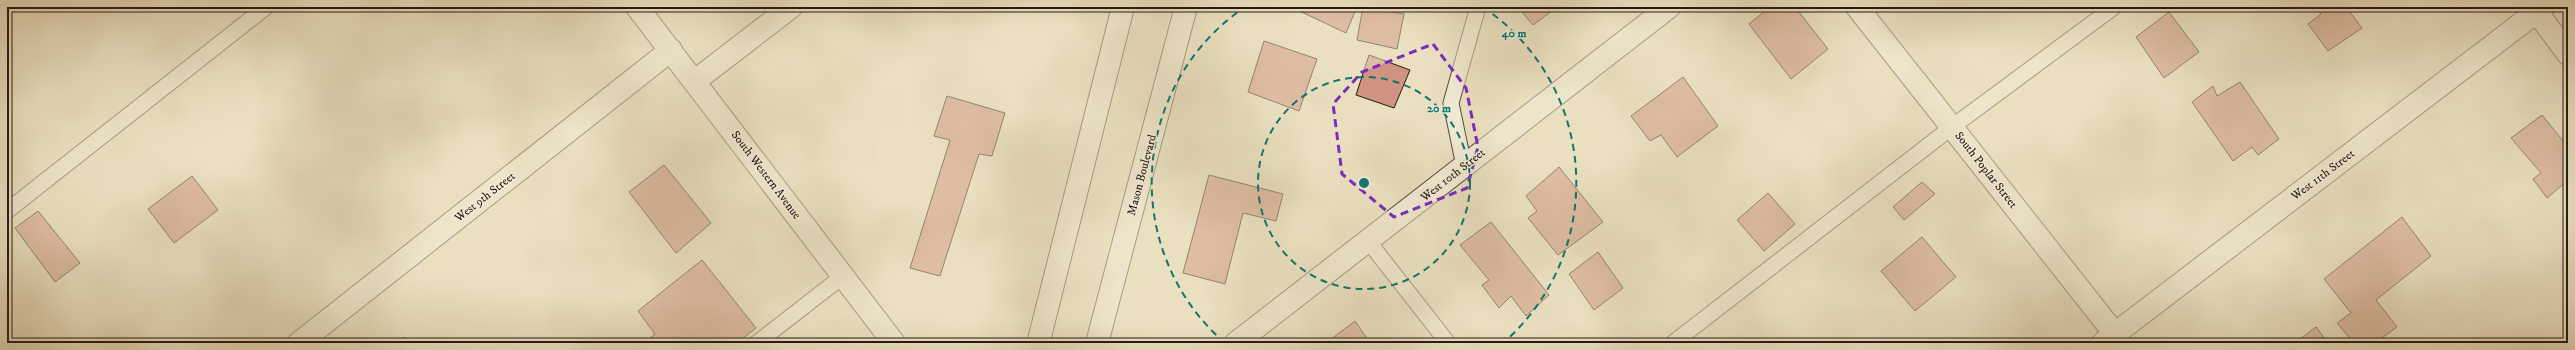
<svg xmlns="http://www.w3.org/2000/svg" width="2575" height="350" font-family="'IM FELL DW Pica',serif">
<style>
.building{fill:#d19381;stroke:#261912}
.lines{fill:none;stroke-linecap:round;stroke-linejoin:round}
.service-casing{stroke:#574b3e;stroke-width:17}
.minor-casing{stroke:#574b3e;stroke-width:24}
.service{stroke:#f1ebd6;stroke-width:15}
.minor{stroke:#f1ebd6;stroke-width:22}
.marked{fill:none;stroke:#7b2cbf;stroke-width:3;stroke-dasharray:8 5;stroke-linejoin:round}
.ring{fill:none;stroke:#0f766e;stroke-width:2;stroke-dasharray:7 5}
.labels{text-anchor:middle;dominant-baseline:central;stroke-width:3;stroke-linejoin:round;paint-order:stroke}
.street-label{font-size:12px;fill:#261912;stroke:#f1ebd6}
.centre{fill:#0f766e;stroke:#f1ebd6;stroke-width:2}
.ring-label{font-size:12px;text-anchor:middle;font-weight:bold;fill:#0f766e;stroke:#f1ebd6;stroke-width:3;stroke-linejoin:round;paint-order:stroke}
</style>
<rect width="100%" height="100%" fill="#eae0c0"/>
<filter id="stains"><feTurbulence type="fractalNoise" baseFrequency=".005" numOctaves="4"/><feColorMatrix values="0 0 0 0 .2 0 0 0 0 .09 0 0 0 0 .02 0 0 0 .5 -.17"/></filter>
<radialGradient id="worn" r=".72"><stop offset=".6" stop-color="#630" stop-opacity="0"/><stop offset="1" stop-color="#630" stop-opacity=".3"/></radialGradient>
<!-- building -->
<path class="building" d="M1291 7H1357L1346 33Z
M1363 7 1404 14 1397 49 1357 40Z
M1518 7H1557L1533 25Z
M1770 7H1795L1828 49 1791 79 1749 24Z
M2316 7H2346L2362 28 2328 51 2308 24 2321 14Z
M2169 12 2199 52 2164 78 2136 37Z
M1264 41 1317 59 1299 111 1248 92Z
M1369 55 1410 70 1394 108 1356 95Z
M1683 77 1718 126 1677 157 1661 135 1650 141 1631 116Z
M2240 82 2279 139 2258 155 2252 147 2233 161 2192 102 2213 86 2217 96Z
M947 96 1005 113 992 156 979 154 940 276 910 268 950 140 934 136Z
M2542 115 2568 147V180L2547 198 2533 179 2541 173 2511 138Z
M664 165 711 223 676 253 629 192Z
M1559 167 1603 222 1558 255 1528 218 1537 211 1526 196Z
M1209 175 1283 194 1276 221 1243 213 1225 284 1183 273Z
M192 176 218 210 174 243 148 209Z
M1922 182 1935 194 1904 220 1893 207Z
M1768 193 1795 224 1764 251 1737 220Z
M38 211 80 263 55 282 15 228Z
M2402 217 2431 256 2376 300 2397 327 2375 343H2354L2337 323 2351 313 2324 279Z
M1491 222 1549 295 1526 316 1511 296 1499 308 1482 285 1489 280 1460 245Z
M1922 237 1956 277 1915 311 1881 271Z
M1598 252 1623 288 1594 310 1569 274Z
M702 260 756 328 737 343H650L648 340 655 334 638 311Z
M1355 321 1370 343H1326Z
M2316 327 2328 343H2295Z
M404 337 409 343H396Z"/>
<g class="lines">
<!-- service casing -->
<g class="service-casing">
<path id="service" d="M1464 166 1451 103 1478 7
M7 211 266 7
M1368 241 1448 343
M757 343 843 276
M1673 343 1952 127 2114 7"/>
</g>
<!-- minor casing -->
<g class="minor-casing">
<path id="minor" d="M637 7 894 343
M1857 7 2115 334
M2533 7 2568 54
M695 81 791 7
M299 343 671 50
M1041 343 1039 340 1123 7
M1097 343 1186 7
M1236 343 1669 7
M2103 343 2543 7"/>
</g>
<!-- service -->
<use href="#service" class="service"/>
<!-- minor -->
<use href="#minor" class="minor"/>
</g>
<!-- marked area -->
<path d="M0 0H2575V350H0ZM1433 44 1466 88 1478 147 1467 188 1394 217 1342 174 1333 104 1362 72Z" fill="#eae0c0" fill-opacity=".55" fill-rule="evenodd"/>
<path class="marked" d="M1433 44 1466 88 1478 147 1467 188 1394 217 1342 174 1333 104 1362 72Z"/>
<!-- distance rings -->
<g class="ring">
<circle cx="1364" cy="183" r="106"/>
<path d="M1225 343A212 212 0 0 1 1245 7M1483 7A212 212 0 0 1 1503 343"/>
</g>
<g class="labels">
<!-- street labels -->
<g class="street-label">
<text transform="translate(1986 170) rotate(52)">South Poplar Street</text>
<text transform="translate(766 175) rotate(53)">South Western Avenue</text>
<text transform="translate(1142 175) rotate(-75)">Mason Boulevard</text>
<text transform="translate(1453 175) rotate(-38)">West 10th Street</text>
<text transform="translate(2323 175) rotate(-37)">West 11th Street</text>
<text transform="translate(485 197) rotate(-38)">West 9th Street</text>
</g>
</g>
<circle cx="1364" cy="183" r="6" class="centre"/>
<g class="ring-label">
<text x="1514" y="37">40 m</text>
<text x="1439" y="112">20 m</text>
</g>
<!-- margin -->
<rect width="2575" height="350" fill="none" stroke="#eae0c0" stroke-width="24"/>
<rect x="8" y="8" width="2559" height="334" fill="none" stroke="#261912" stroke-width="2"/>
<rect x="12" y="12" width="2551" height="326" fill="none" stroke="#261912"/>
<rect width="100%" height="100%" filter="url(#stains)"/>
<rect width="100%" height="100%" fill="url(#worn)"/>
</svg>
